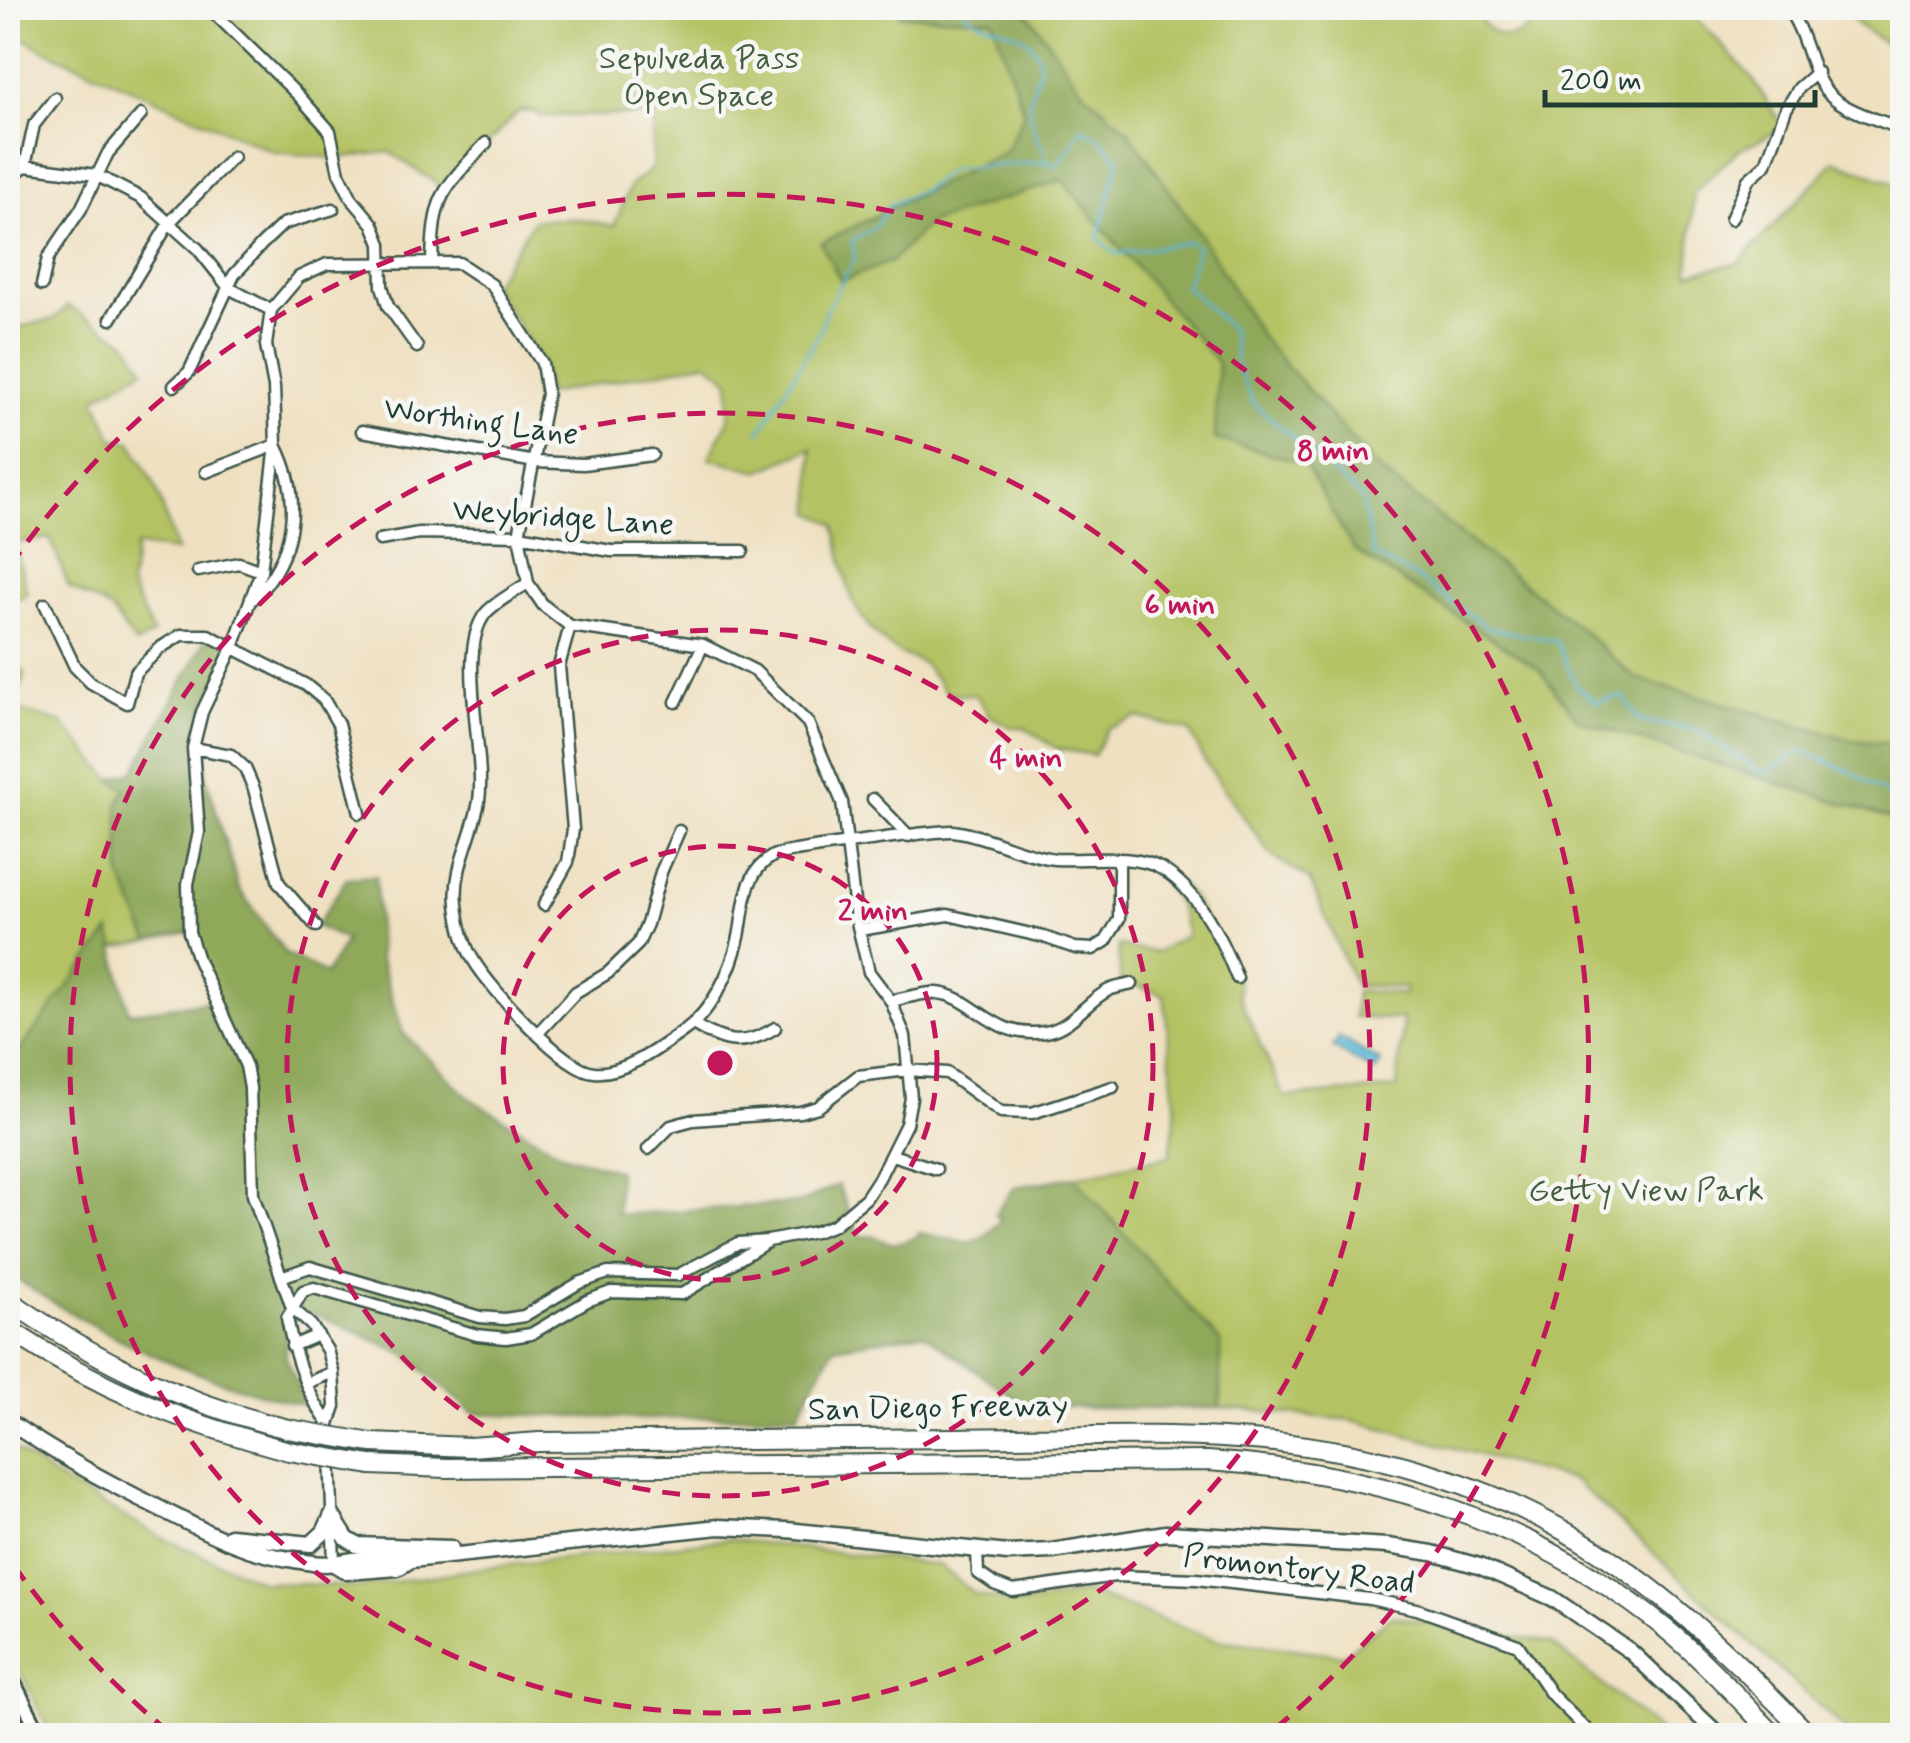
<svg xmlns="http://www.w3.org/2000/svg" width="1910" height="1743" font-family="Mynerve,sans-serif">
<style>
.green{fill:#b4c264;stroke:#6a804c;stroke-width:2.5}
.forest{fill:#8fa85a;stroke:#577247;stroke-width:2.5}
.water{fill:#58b7d7;stroke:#3c7a86;stroke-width:2.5}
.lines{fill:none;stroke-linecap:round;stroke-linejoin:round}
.stream{stroke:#58b7d7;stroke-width:2.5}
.minor-casing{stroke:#3e5549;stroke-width:15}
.tertiary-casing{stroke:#3e5549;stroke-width:18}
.secondary-casing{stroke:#3e5549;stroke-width:19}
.motorway-casing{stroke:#3e5549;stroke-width:22}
.minor{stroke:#fff;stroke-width:10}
.tertiary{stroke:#fff;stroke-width:12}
.secondary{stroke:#fff;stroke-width:14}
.motorway{stroke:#fff;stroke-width:18}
.motorway-bridge-casing{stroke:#3e5549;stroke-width:22;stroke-linecap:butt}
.motorway-bridge{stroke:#fff;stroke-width:18}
.ring{fill:none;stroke:#c2185b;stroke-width:5;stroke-dasharray:18 12}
.labels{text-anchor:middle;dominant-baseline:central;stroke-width:9;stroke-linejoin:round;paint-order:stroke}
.park-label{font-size:32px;fill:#445e40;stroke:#f6f6f2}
.street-label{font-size:32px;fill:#1f3d34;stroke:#f6f6f2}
.centre{fill:#c2185b;stroke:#f6f6f2;stroke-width:5}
.ring-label{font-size:30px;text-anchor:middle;font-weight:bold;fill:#c2185b;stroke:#f6f6f2;stroke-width:9;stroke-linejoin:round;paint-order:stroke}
</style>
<rect width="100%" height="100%" fill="#f6f6f2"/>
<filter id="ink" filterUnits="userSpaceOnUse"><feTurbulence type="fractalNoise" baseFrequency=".01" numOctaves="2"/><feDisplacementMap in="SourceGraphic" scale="20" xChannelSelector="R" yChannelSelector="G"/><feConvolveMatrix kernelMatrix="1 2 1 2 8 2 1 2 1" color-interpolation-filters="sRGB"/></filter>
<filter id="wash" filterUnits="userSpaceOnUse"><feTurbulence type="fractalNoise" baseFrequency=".0048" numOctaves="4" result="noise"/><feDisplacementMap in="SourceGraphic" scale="40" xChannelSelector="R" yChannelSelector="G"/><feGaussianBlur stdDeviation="2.25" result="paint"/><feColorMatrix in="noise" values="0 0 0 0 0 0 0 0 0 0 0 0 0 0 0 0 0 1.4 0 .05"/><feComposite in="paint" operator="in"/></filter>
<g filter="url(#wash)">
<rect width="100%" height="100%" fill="#efe0c1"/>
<!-- green -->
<path class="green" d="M8 8H902L900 15 993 19 1024 113 1006 151 821 243 892 261 929 223 1062 180 1218 363 1216 439 1304 462 1354 550 1539 669 1578 720 1902 822V1735H1851L1575 1481 1352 1420 1220 1408V1342L1202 1333 1204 1324 1074 1177 1170 1156 1176 1111 1164 995 1132 984 1121 987 1118 946 1156 952 1187 935 1177 901 1164 884 1175 879 1192 897 1237 978 1239 997 1284 1097 1397 1088 1403 1020 1354 1017 1356 991 1404 994 1405 988 1355 985 1309 879 1271 855 1205 762 1190 731 1137 717 1107 729 1094 755 1058 749 1025 728 1011 727 990 716 976 695 948 694C939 686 930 669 923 664 914 658 903 656 894 650 845 612 847 581 835 524L812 513V448L759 471 709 458 729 419 730 380 707 362 547 394 542 363 492 285 534 220 577 219 614 226 631 185 652 169 654 115 538 116 536 112 519 111 444 189 390 152 336 158 274 152 46 51 8 30Z
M1024 8H1474C1491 46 1526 47 1542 8H1688L1752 78 1784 128 1737 151 1694 192 1689 273 1738 263 1835 161 1902 186V745L1852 740 1635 678 1582 630 1376 467 1261 337 1201 236 1127 129 1083 91Z
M1847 8H1902V55L1857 24Z
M68 306 128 343 144 369 95 398 113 439 131 442 155 485 177 551 136 546 130 586 153 634 136 644 110 609 69 587 50 538 15 543 27 594 8 603V320L16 328 54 319Z
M8 645 25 675 13 709 61 722 111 779 126 789 121 875 149 941 114 948 110 932 8 1215Z
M8 1445 64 1483 162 1538 263 1582 360 1587 483 1568 729 1539 939 1565 975 1594 1021 1605 1086 1592 1217 1640 1344 1655 1391 1616 1551 1643 1664 1735H51L8 1647Z"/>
<!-- forest -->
<path class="forest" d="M902 8H1024L1083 91 1127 129 1201 236 1261 337 1376 467 1582 630 1635 678 1851 740 1902 745V822L1578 720 1539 669 1354 550 1304 463 1215 439 1218 363 1062 180 929 223 892 261 841 281 821 243 1006 151 1024 113 993 19 899 15Z
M208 635 233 647 202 712 194 747 205 750 206 777 239 889 285 953 326 974 346 940 316 926 347 878 376 876 379 957 403 1033 469 1098 562 1154 618 1171 617 1215 800 1203 838 1185 856 1229 863 1237 872 1235C889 1246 900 1246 918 1236L919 1233 971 1243 987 1234 1001 1220 995 1214 1015 1187 1074 1177 1220 1342V1408H1083L1023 1404 923 1333 834 1347 798 1414 647 1419 473 1413 404 1353 312 1313 285 1325 286 1357 305 1405C199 1382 97 1335 8 1273V1066L110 931 129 1013 216 1000 189 932 149 941 121 875 118 805 126 789 111 779 134 772Z"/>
<!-- water -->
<path class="water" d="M1339 1037 1381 1062 1375 1072 1333 1047Z"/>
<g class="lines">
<!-- stream -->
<path class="stream" d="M961 8C978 28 1004 24 1024 38 1056 61 1028 84 1029 110 1030 126 1043 147 1048 162L1057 167 1082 128 1100 138 1119 160 1098 238 1115 254 1189 242 1198 249 1185 286 1232 330 1236 365 1254 404 1362 498 1373 555 1420 580 1488 628 1556 641 1576 685 1596 702 1623 696 1639 721 1698 730 1762 774 1803 751 1851 772 1887 794 1902 815
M759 433 820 332 825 312 855 259 852 242 877 225 888 206 926 188 951 169 1046 162"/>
</g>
</g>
<g filter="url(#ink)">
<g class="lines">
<!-- minor casing -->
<g class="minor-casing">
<path id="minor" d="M199 8 214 13 299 96 330 131 339 173 352 199 373 224 381 244 382 286 388 306 417 347
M1787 8C1807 33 1809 74 1829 94 1847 112 1880 120 1902 129
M8 12 10 8
M25 166 34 125 55 98
M8 179 25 166 96 175 141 198 198 249 229 288 271 310
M1731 219 1748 180 1766 164 1786 109 1799 88 1817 72
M432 261C434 194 442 191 486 143
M42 285 48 258 81 209 108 153 141 115
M111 319 169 223 233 157
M174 386 189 372 234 275 262 244 283 224 333 209
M362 431 535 462 583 464 652 455
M206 472 276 445C303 498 296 557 253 599
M380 540 419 533 519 535 611 551H743
M198 571 239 563 261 571
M528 583C515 592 495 602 485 614 456 652 486 753 479 801 473 836 453 867 457 904 459 923 463 944 474 961 490 988 564 1070 594 1072 623 1075 659 1048 682 1032 712 1012 731 972 739 937 745 908 743 873 773 856 783 851 938 830 953 831 988 835 1020 855 1055 859 1087 861 1132 853 1160 868 1198 889 1222 940 1237 978
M45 604 75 667 91 683 127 703 135 673 160 648 181 635H208L306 685 324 700 338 724 360 813
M676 702 703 645
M193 748 231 755 245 768 254 789 279 883 316 926
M873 799 909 836
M544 905 568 862 573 829 559 666 570 626
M860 930 948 915 1044 937 1075 948 1093 949 1106 941 1119 919V861
M891 1001C905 998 923 992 937 993 975 996 991 1040 1045 1032 1072 1028 1086 1001 1109 990 1116 987 1125 986 1132 984
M693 1024C724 1043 743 1048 775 1028
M538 1033 576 992 608 973 638 944 647 924 661 872 679 831
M648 1149 671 1126 693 1120 800 1112 818 1107 858 1076 908 1070 947 1073 1001 1112 1032 1113 1113 1087
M892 1155 936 1169
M281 1277 310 1267 480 1317 505 1319 524 1316 579 1283 608 1273 678 1275 738 1243 768 1241 815 1232 834 1225 866 1198 879 1178 906 1124 911 1098 905 1036 891 1001 869 972 856 918 842 802 808 723 755 671 703 645 570 626 543 605 528 583 519 535 547 394 542 363 492 285 459 263 327 264 299 277 271 310 266 345 274 387 276 445 261 571 233 647 202 712 193 748 199 832 188 884 189 932 198 960 246 1066 250 1088 253 1195 292 1308 311 1325 327 1350 333 1372 335 1406 329 1424 334 1564
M292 1346 318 1335
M307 1383 333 1372
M329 1424C306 1394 294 1355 287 1318L303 1291 314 1288 477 1335 506 1338 531 1334 587 1301 611 1292 682 1294 767 1242
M977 1551 978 1573 994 1584 1013 1591 1115 1576 1196 1579 1370 1599 1417 1609 1518 1645 1551 1694 1593 1736"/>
</g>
<!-- tertiary casing -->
<g class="tertiary-casing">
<path id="tertiary" d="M8 1671 41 1736
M8 1709 21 1736"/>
</g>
<!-- secondary casing -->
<g class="secondary-casing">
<path id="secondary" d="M8 1421C57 1455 108 1483 161 1509 202 1530 243 1552 289 1559 303 1561 321 1566 335 1563 360 1559 385 1554 411 1560L719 1527 787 1530 1008 1553 1052 1551 1166 1533 1388 1546 1432 1553 1479 1566 1552 1598 1630 1651 1720 1736
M332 1515 347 1539 357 1545 451 1548
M230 1536 311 1544 324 1532 332 1515
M334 1564 347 1572 398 1568 411 1560"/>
</g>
<!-- motorway casing -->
<g class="motorway-casing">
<path id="motorway" d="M8 1300C95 1360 185 1404 288 1429
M8 1329C101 1390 181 1422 289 1451
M372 1443 470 1447 539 1442C678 1441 817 1440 955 1438 1155 1436 1333 1420 1520 1508 1641 1565 1718 1643 1810 1736
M371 1465 447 1468 1208 1461C1379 1472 1532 1520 1666 1629 1705 1661 1740 1700 1775 1736"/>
</g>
<!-- minor -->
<use href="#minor" class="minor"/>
<!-- tertiary -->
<use href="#tertiary" class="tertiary"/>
<!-- secondary -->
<use href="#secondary" class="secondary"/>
<!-- motorway -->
<use href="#motorway" class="motorway"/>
<!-- motorway-bridge casing -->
<g class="motorway-bridge-casing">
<path id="motorway-bridge" d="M288 1429 372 1443
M289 1451 371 1465"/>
</g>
<!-- motorway-bridge -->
<use href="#motorway-bridge" class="motorway-bridge"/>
</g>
</g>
<!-- distance rings -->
<g class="ring">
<circle cx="720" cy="1063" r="217"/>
<circle cx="720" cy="1063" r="433"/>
<circle cx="720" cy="1063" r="650"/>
<path d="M169 1732A867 867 0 0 1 10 1560M10 566A867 867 0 1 1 1271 1732"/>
</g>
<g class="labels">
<!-- park labels -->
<g class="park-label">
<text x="699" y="59">Sepulveda Pass<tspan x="699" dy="37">Open Space</tspan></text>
<text x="1646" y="1191">Getty View Park</text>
</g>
<!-- street labels -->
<g class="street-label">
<text transform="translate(481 422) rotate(8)">Worthing Lane</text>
<text transform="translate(563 518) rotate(4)">Weybridge Lane</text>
<text transform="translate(938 1408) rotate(-1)">San Diego Freeway</text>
<text transform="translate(1299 1570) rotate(7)">Promontory Road</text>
</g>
</g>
<circle cx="720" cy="1063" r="15" class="centre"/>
<g class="ring-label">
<text x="1333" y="460">8 min</text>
<text x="1180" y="614">6 min</text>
<text x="1026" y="767">4 min</text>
<text x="873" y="920">2 min</text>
</g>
<!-- margin -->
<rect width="1910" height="1743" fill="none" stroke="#f6f6f2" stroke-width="40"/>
<!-- scale -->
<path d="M1545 90v15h270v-15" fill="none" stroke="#1f3d34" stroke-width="5"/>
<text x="1560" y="90" font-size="30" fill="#1f3d34" stroke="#f6f6f2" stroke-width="8" paint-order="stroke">200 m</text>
</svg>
